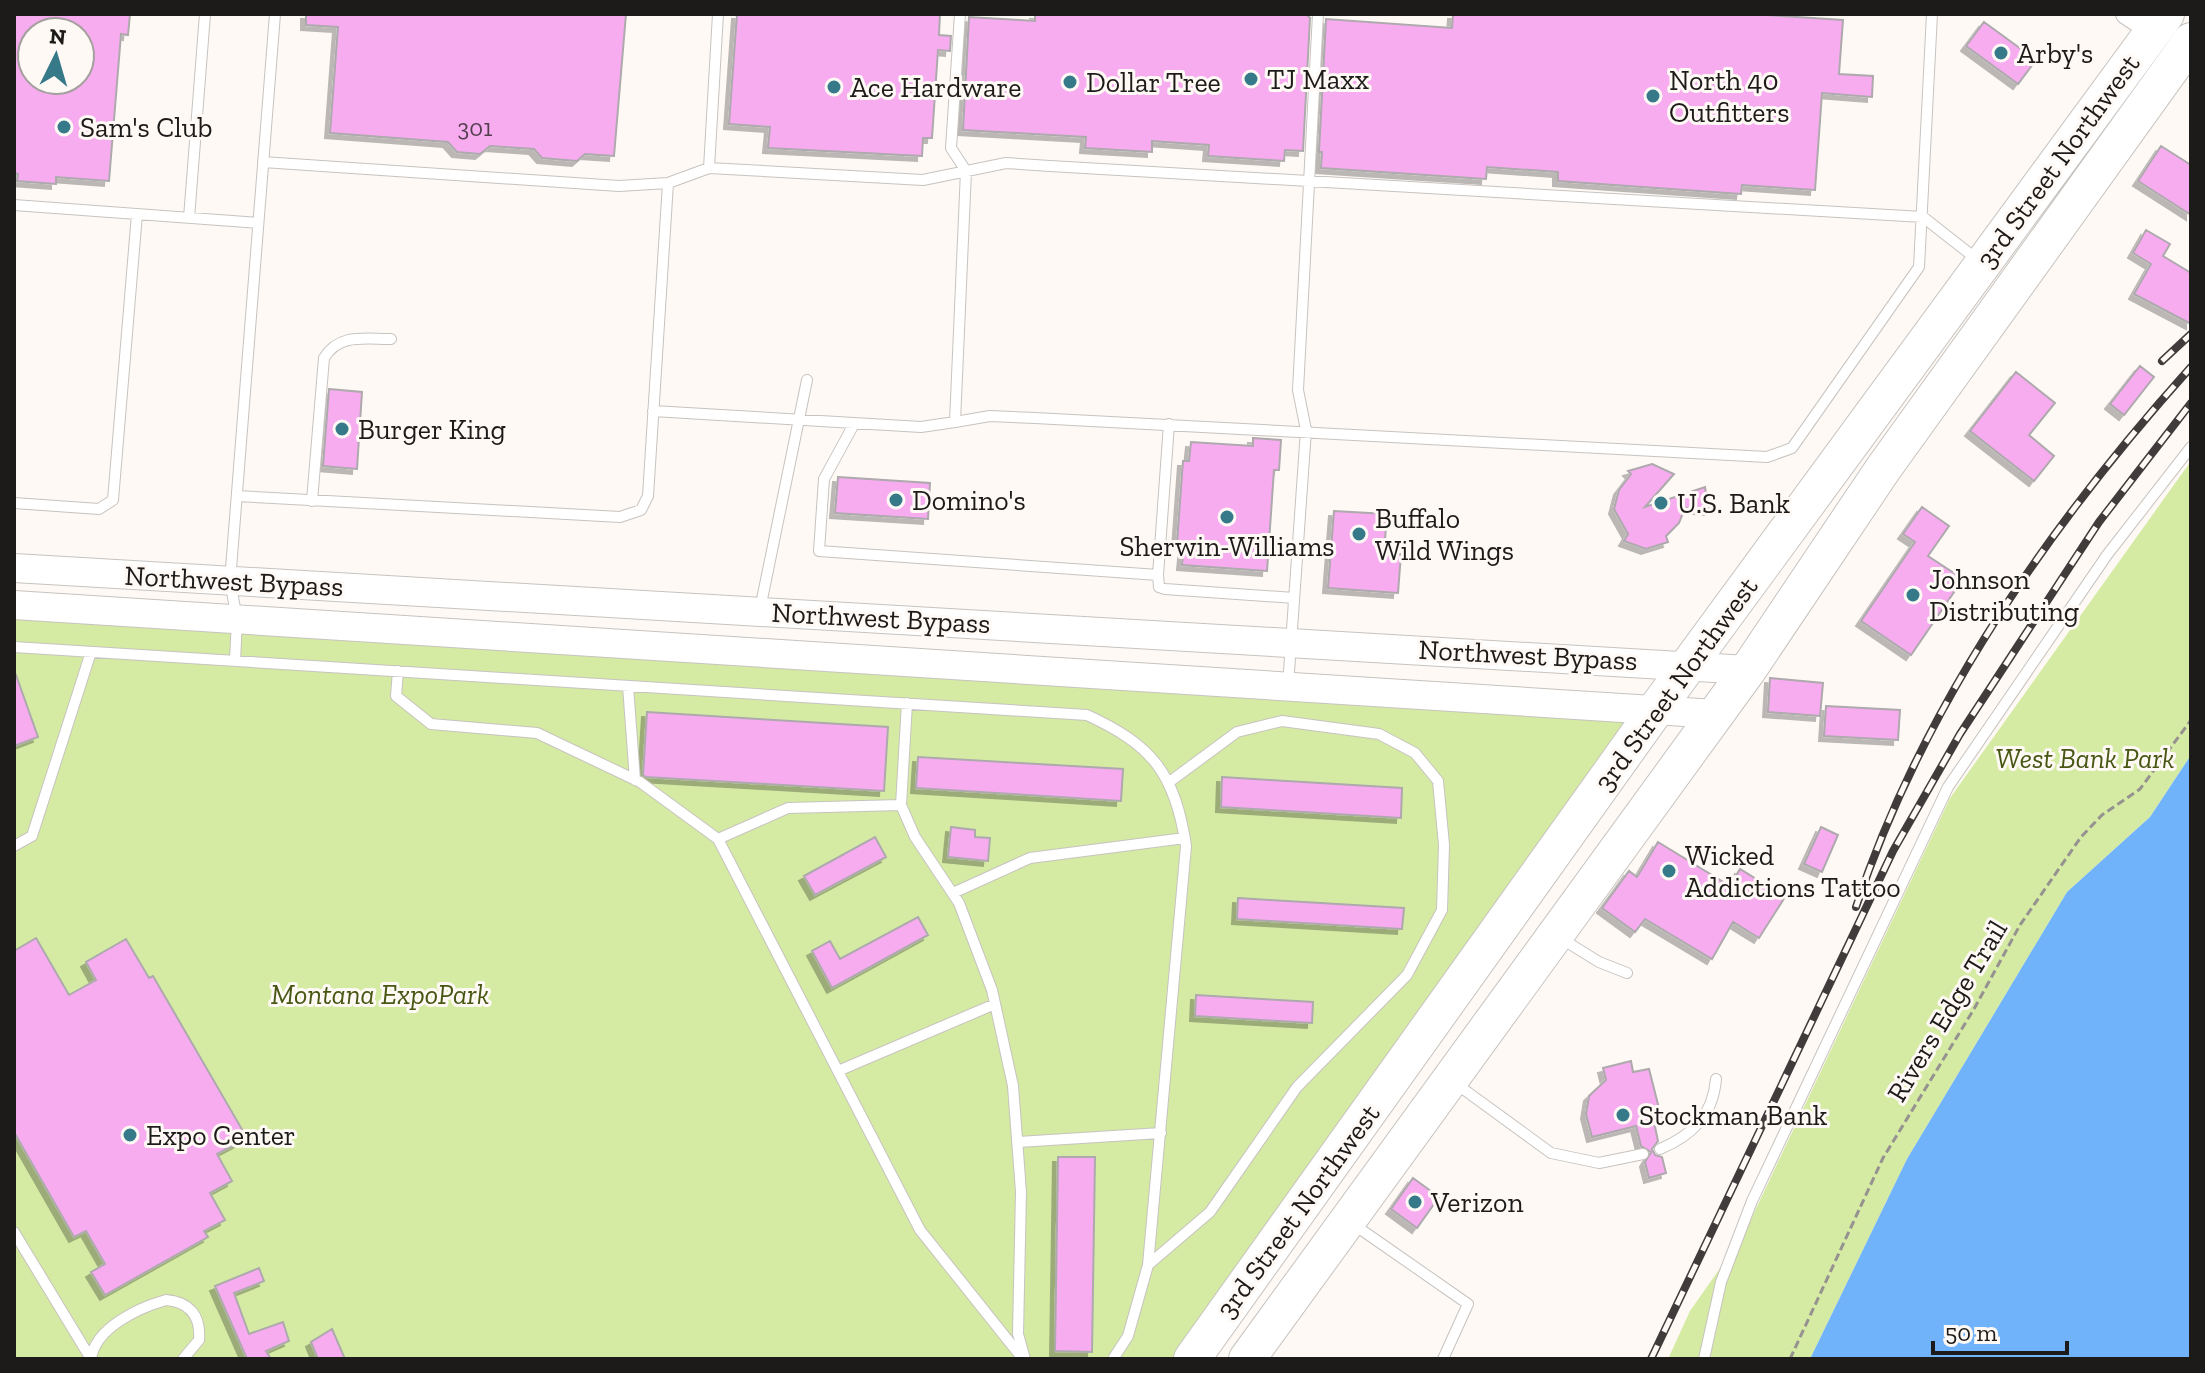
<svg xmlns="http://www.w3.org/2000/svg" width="2205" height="1373" font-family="'Zilla Slab',serif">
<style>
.green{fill:#d5eba4}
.water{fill:#71b3fb}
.building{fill:#f7acf0;stroke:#aea9ad;stroke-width:2;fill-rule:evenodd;filter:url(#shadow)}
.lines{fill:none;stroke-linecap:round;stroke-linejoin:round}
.lane-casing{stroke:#c7c3bf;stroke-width:12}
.street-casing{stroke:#c7c3bf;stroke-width:22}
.secondary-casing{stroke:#c7c3bf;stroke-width:30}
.highway-casing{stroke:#c7c3bf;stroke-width:38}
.path{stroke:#969290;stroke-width:3;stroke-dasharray:8 4;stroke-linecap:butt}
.lane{stroke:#fff;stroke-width:10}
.street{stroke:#fff;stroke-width:20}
.secondary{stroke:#fff;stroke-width:28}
.highway{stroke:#fff;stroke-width:36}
.rail-casing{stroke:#3f3c3b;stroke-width:8}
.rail{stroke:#fef9f5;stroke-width:5;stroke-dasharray:15;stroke-linecap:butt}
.poi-dot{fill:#367989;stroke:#fef9f5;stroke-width:3}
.labels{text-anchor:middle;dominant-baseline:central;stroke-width:6;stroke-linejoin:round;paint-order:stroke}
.number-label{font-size:24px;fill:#543f50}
.poi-label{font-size:28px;fill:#1d1b1a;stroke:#fef9f5;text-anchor:start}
.street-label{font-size:28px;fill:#1d1b1a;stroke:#fef9f5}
.park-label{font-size:28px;font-style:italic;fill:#475713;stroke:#fef9f5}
</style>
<defs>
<filter id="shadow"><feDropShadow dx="-5" dy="5" stdDeviation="0" flood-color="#0004"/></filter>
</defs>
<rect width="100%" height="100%" fill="#fef9f5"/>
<!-- green -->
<path class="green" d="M2191 461V755L2150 817 2067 892 1907 1159 1810 1359H1668L1690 1311 1744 1234 1950 798Z
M14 605 1654 712 1191 1359H14Z"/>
<!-- water -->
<path class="water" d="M2191 755V1359H1810L1907 1159 2067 892 2150 817Z"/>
<!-- building -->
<path class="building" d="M14 14H130L128 35 121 34 109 181 56 177V184L17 181 18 174 14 173ZM32 32H80V80H32Z
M306 14H626L614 156 585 154 577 161 542 158 534 149 490 146 480 154 457 152 448 142 330 133 338 27 306 25Z
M737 14H940L939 35 951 36 950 51 938 50 932 138H923L922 156 768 148 770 127 729 124Z
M1035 14H1306L1310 18 1303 151 1285 150 1284 161 1208 156 1209 145 1152 141V152L1085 148 1086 137 963 130 969 17 1035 21Z
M1453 14H1752L1843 20 1839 74 1873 76 1872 97 1822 93 1815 190 1742 185 1741 194 1558 181V172L1487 167 1486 179 1321 168 1322 152H1319L1326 19 1452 28Z
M1984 22 2036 60 2018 84 1966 46Z
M2161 146 2191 165V215L2138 181Z
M2146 230 2170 244 2163 256 2191 273V324L2134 294 2151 264 2133 253Z
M2140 366 2154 377 2124 415 2110 404Z
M2016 372 2055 403 2029 435 2054 456 2034 481 1970 431Z
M329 389 362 392 357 469 323 466Z
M1253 438 1281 440 1279 470H1274L1267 571 1182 565 1184 544 1177 543 1183 461H1189L1191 442 1253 446Z
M1652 464 1674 474 1645 507 1705 487 1709 510 1685 508 1679 523 1666 536 1668 542 1646 549 1624 541 1628 534 1614 509 1619 490 1631 474 1628 471Z
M838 477 930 483 928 519 835 513Z
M1922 507 1949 526 1928 556 1963 579 1911 655 1861 621 1915 542 1903 534Z
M1334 511 1387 514 1384 553 1401 554 1398 593 1328 588Z
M16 675 38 737 14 746V676Z
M1770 678 1823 683 1820 716 1768 712Z
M1826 706 1900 710 1898 740 1824 736Z
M647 712 888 727 884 791 646 777 643 775Z
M918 757 1123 769 1121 801 916 788Z
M1222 777 1402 788 1401 818 1221 807Z
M951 827 975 830V837L990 838 988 861 948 857Z
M1821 827 1838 835 1822 872 1804 864Z
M875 837 886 857 815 895 804 876Z
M1658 842 1730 886 1740 869 1785 897 1759 938 1733 922 1712 959 1645 919 1635 932 1602 908 1629 871 1637 877Z
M1238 898 1404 908 1402 929 1237 919Z
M918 917 928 935 832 988 812 951 830 941 840 959Z
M36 938 69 995 96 980 86 962 126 939 149 978 153 976 247 1138 217 1154 232 1181 210 1193 225 1220 204 1231 208 1237 105 1295 91 1272 105 1264 86 1231 74 1237 14 1132V951Z
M1196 995 1313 1002 1312 1023 1195 1016Z
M1631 1061 1633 1072 1649 1069 1662 1120 1654 1122 1658 1141 1652 1149 1655 1155 1662 1157 1666 1173 1649 1178 1645 1162 1651 1152 1641 1146 1636 1126 1592 1137 1586 1114 1589 1096 1606 1080 1603 1068Z
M1058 1157H1095L1092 1352 1055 1351Z
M1413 1178 1439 1197 1417 1228 1391 1209Z
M259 1268 264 1281 234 1293 249 1334 283 1322 289 1341 266 1351 271 1359H247L215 1286Z
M332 1329 345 1359H318L311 1342Z"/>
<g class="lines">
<!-- lane casing -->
<g class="lane-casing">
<path id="lane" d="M263 162 619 186 668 183 709 168 923 180 1006 163 1050 166 1923 217 1979 261
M709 168 718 14
M14 205 258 223
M189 218 205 14
M653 411 921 427 955 422 966 171 951 148 960 14
M955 422 990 416 1035 418 1767 457 1792 448 1919 267 1932 14
M854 424 824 479 819 551 1158 575 1169 424
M237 496 620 517 641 510 648 496 668 183
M312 501 324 358C339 333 365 339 391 339
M14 503 99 509 113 500 137 214
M1158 575 1159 587 1165 589 1294 598
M760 609 807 380
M14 647 1087 715C1152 745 1175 773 1186 846L1148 1265 1128 1336 1113 1359
M235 661 237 619 230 581 275 14
M398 671 396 696 431 724 537 733 640 782 718 839 920 1230 1023 1359
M628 686 635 780
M1288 686 1306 430 1298 390 1318 14
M907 703 901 805 915 837 959 903 992 990 1013 1086 1021 1192 1018 1334 1025 1359
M718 839 788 808 901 805
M14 846 32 836 91 652
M953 893 1030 858 1185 838
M1562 939 1599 962 1627 973
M838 1071 995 1004
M1455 1083 1551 1153 1599 1163 1643 1154
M1018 1142 1161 1133
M1660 1149C1693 1135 1713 1115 1716 1079
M1353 1224 1468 1304 1443 1359
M14 1232 91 1359
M1148 1265 1210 1212 1297 1087 1407 975 1442 910 1444 845 1438 781 1415 753 1379 734 1282 721 1237 732 1168 783
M91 1359C95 1328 138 1308 166 1300 190 1302 201 1316 199 1340L183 1359
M1704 1359 1721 1282 1752 1201 1948 787 2107 555 2191 447"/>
</g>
<!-- street casing -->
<g class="street-casing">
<path id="street" d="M2126 14 2153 32"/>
</g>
<!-- secondary casing -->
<g class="secondary-casing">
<path id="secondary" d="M14 568 1748 670
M14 605 1716 714"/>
</g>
<!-- highway casing -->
<g class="highway-casing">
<path id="highway" d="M1192 1359 1654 712 2166 14
M1247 1359 1748 670 1883 469 2191 41"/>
</g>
<!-- path -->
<path class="path" d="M1790 1359 1883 1158 1974 1009 2020 925 2081 837 2102 815 2140 789 2191 720"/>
<!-- lane -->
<use href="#lane" class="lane"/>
<!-- street -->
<use href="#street" class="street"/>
<!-- secondary -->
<use href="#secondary" class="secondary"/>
<!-- highway -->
<use href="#highway" class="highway"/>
<!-- rail casing -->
<g class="rail-casing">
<path id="rail" d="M2162 361 2191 334
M1856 907C1922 707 2051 523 2191 367
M1651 1359 1893 851 1960 734 2099 522 2191 403"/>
</g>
<!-- rail -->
<use href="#rail" class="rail"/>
</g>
<!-- markers -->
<g class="poi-dot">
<circle cx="2001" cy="53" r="8"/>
<circle cx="1251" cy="79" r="8"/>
<circle cx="1070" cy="82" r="8"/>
<circle cx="834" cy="87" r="8"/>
<circle cx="1653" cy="96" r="8"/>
<circle cx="64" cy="127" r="8"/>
<circle cx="342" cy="429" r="8"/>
<circle cx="896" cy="500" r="8"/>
<circle cx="1661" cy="503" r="8"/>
<circle cx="1227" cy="517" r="8"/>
<circle cx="1359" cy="534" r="8"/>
<circle cx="1913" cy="595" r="8"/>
<circle cx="1669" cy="871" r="8"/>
<circle cx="1623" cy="1115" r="8"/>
<circle cx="130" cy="1135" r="8"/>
<circle cx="1415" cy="1202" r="8"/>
</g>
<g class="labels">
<!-- number labels -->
<g class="number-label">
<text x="475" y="127">301</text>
</g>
<!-- poi labels -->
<g class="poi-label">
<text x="2017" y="53">Arby's</text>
<text x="1267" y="79">TJ Maxx</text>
<text x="1669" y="80">North 40<tspan x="1669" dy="32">Outfitters</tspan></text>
<text x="1086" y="82">Dollar Tree</text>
<text x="850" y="87">Ace Hardware</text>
<text x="80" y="127">Sam's Club</text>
<text x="358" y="429">Burger King</text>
<text x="912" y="500">Domino's</text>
<text x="1677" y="503">U.S. Bank</text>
<text x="1375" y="518">Buffalo<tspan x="1375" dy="32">Wild Wings</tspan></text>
<text x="1227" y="546" text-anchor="middle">Sherwin-Williams</text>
<text x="1929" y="579">Johnson<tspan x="1929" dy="32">Distributing</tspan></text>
<text x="1685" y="855">Wicked<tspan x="1685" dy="32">Addictions Tattoo</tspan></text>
<text x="1639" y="1115">Stockman Bank</text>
<text x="146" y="1135">Expo Center</text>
<text x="1431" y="1202">Verizon</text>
</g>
<!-- street labels -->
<g class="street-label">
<text transform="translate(2058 161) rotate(-54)">3rd Street Northwest</text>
<text transform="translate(234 581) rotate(3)">Northwest Bypass</text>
<text transform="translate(881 618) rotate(3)">Northwest Bypass</text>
<text transform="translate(1528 655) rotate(3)">Northwest Bypass</text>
<text transform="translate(1676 684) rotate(-54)">3rd Street Northwest</text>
<text transform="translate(1947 1011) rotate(-59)">Rivers Edge Trail</text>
<text transform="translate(1298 1211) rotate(-54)">3rd Street Northwest</text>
</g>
<!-- park labels -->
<g class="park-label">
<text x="2085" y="758">West Bank Park</text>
<text x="380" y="994">Montana ExpoPark</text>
</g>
</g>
<!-- border -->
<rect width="2205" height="1373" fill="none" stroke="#1d1b1a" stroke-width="32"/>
<!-- north arrow -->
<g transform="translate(56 56) rotate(5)"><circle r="38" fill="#fef9f5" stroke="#a4a09d" stroke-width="2"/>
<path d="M0-6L14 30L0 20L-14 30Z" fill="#367989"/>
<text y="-12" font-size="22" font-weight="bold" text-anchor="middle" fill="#1d1b1a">N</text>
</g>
<!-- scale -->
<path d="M1933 1341v12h134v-12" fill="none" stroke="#1d1b1a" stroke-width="4"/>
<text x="1945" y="1341" font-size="24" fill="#1d1b1a" stroke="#fef9f5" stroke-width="6" paint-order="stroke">50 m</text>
</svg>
